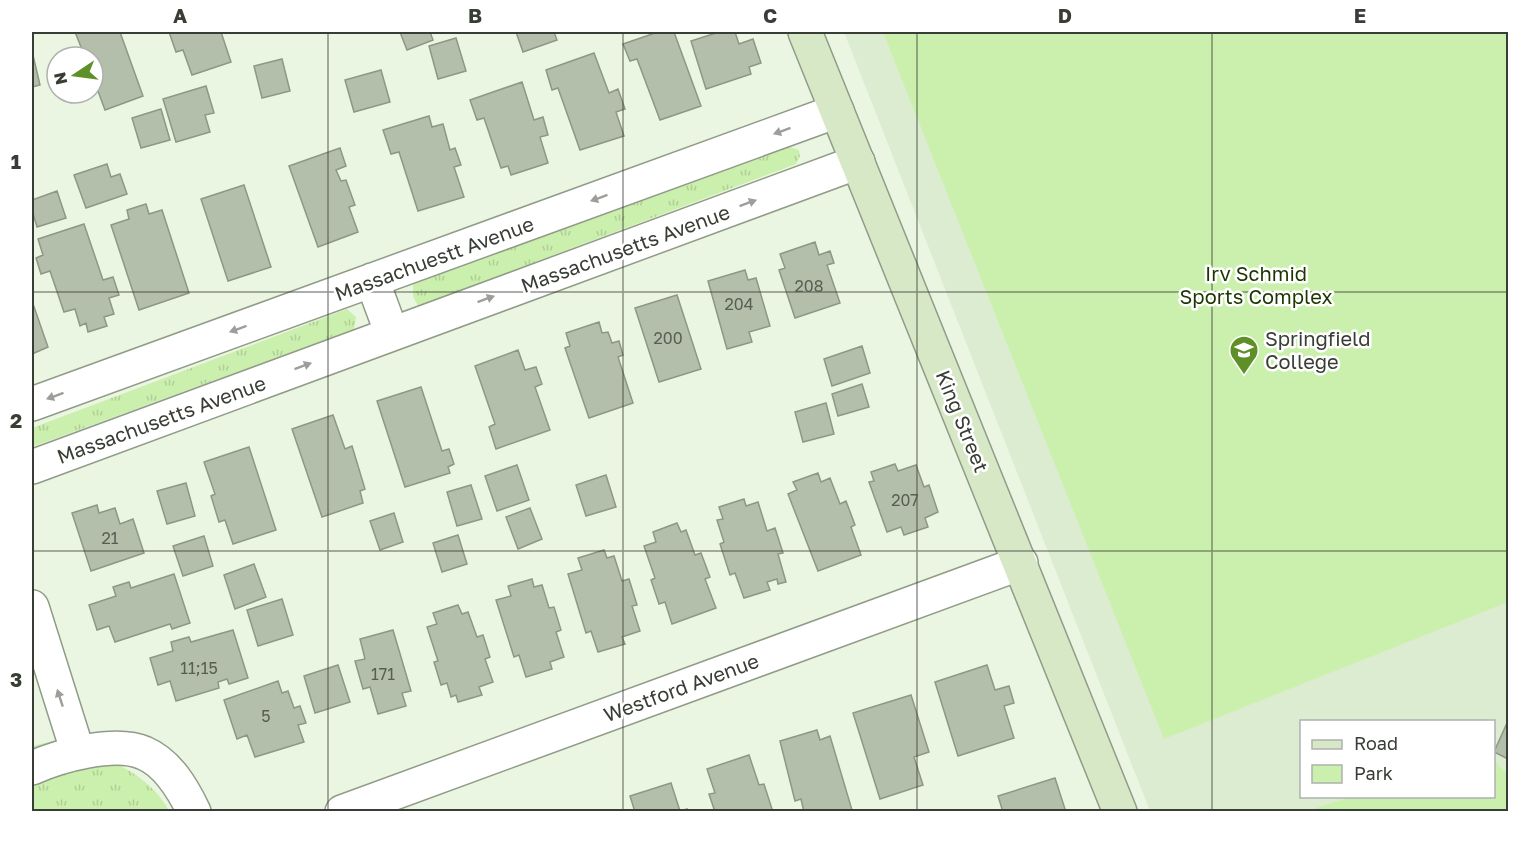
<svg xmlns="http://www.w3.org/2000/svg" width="1540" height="843" font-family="'Golos Text',sans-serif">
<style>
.built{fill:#dcecd0;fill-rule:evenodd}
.grass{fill:url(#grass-tufts)}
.park{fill:#cbf0ae}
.building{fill:#b3bfab;stroke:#8d9884;stroke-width:1.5}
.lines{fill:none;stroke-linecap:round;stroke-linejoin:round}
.street-casing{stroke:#919c88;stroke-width:36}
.secondary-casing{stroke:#919c88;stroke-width:36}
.street{stroke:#fff;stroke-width:33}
.secondary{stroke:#d7e8c7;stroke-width:33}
.oneway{fill:#9c9e9a}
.grid{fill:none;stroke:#383d35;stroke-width:1.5;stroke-opacity:0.55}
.labels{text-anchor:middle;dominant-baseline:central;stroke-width:5;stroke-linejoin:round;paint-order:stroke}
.number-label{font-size:16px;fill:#575e52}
.street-label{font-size:20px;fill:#383d35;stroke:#fff}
.park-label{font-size:20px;fill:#1d3600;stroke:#fff}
.poi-label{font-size:20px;fill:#383d35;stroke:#fff;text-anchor:start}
.neatline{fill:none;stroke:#383d35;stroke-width:2}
.grid-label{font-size:20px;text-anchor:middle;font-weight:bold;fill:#383d35}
</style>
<defs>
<pattern id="grass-tufts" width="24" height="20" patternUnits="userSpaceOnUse" patternTransform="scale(1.5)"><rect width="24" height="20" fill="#cbf0ae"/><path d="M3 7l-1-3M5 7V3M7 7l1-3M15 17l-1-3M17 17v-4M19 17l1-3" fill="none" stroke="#afcf96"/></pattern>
</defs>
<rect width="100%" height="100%" fill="#eaf6e1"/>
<!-- built -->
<path class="built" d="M844 32H1508V811H1150ZM1302 722H1494V796H1302Z"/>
<!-- grass -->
<path class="grass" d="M790 147 799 150 800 156 796 164 418 306 413 296V284Z
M347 309 356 317 354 329 32 447V428Z
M53 741C96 754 147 769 169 811L32 812V746Z"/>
<!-- park -->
<path class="park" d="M883 32H1508V602L1164 739Z
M1494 760 1508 775V811H1307L1350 797 1494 796Z"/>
<!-- building -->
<path class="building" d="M75 32H120L143 96 105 110 95 83H93V57H85Z
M169 32H221L231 62 192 75 183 50 176 52Z
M400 32H430L433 40 407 50Z
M516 32H554L557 40 523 52Z
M658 32H674L701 106 660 120 637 59 630 61 623 44Z
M719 32H735L739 44 753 39 761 63 749 67 751 74 706 89 691 41Z
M456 38 466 71 438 79 429 46Z
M32 51 40 85 32 87Z
M594 53 609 93 618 89 625 109 616 112 624 136 580 150 558 88 552 90 546 70Z
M282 59 290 91 262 98 254 66Z
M381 70 390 102 354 112 345 80Z
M522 82 534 120 543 117 548 135 540 137 548 163 511 175 508 166 501 168 484 118 477 120 470 100Z
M206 86 214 113 205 115 210 132 176 142 163 99Z
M161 109 170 140 141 148 132 118Z
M429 116 432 127 443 124 450 150 455 148 461 165 454 167 464 197 418 211 399 152 391 154 383 130Z
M340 148 346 166 336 170 341 181 346 180 355 205 349 207 358 232 318 247 289 166Z
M107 164 111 177 120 174 127 194 86 208 74 175Z
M244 185 271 267 228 281 201 199Z
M57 191 66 218 37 227 32 210V200Z
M146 204 149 214 162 210 189 293 139 310 111 225 129 219 127 210Z
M84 224 103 280 113 277 119 295 109 298 114 314 104 317 107 326 88 332 86 323 80 326 75 309 64 312 50 271 41 274 36 258 43 255 38 239Z
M815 242 819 255 830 251 834 263 827 265 840 303 795 318 779 270 785 268 780 254Z
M745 270 748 280 756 278 770 326 749 332 752 342 727 349 708 281Z
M677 295 701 369 659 382 635 308Z
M32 301 48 347 32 354Z
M599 322 602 333 608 332 612 343 619 341 623 355 618 357 633 403 589 418 565 348 570 346 566 333Z
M862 346 870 373 832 386 824 359Z
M518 350 525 370 536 367 542 384 535 387 550 430 496 449 489 427 495 424 475 366Z
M862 384 869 407 838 416 832 394Z
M421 387 442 451 449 449 454 464 448 467 450 473 405 487 377 401Z
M826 403 834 434 803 442 795 412Z
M333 415 345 449 352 446 365 489 360 491 363 503 322 517 292 429Z
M249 447 276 530 233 544 225 520 219 522 211 496 215 494 204 462Z
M895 464 898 471 916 465 924 487 929 485 938 512 925 518 928 527 904 535 901 527 887 532 869 482 874 481 871 472Z
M517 465 529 500 497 511 485 476Z
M818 473 821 482 830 478 840 504 846 501 855 525 851 527 861 555 818 571 788 494 797 490 793 482Z
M606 475 616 507 586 516 576 485Z
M186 483 195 516 167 524 157 491Z
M471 485 482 519 457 526 447 492Z
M744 499 746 506 758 502 767 531 775 528 783 553 778 554 786 582 778 584 777 579 767 582 770 590 744 598 735 573 730 575 720 544 724 542 717 520 723 519 719 507Z
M97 505 99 513 115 508 120 524 133 519 144 553 91 571 72 513Z
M530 508 542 539 518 549 506 517Z
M394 513 403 542 380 550 370 521Z
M677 523 681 532 686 530 695 555 701 553 710 577 705 579 716 608 672 624 665 602 659 604 651 580 655 578 644 546 656 542 653 532Z
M458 535 467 564 442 572 433 543Z
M204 536 213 566 183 576 173 546Z
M604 550 607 558 614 556 622 581 629 579 637 605 632 606 640 631 622 637 625 644 598 652 591 631 586 633 568 574 582 570 578 558Z
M254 564 266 597 235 609 224 575Z
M174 574 190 623 172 629 170 624 115 642 109 626 97 630 89 605 116 596 113 587 129 582 131 588Z
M532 579 534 587 542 585 549 608 554 607 561 630 556 632 564 657 550 662 552 669 526 677 519 655 514 657 496 600 511 596 508 586Z
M282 599 293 635 258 646 247 610Z
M458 605 462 614 468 612 477 637 483 635 490 657 485 659 493 682 479 687 482 695 458 702 456 695 451 697 447 683 441 685 434 662 438 661 427 627 437 624 433 613Z
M233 630 248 678 229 684 227 679 218 682 219 688 176 701 170 681 158 685 150 658 173 651 171 642 189 637 191 642Z
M393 630 411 691 402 693 406 706 378 714 370 687 363 689 355 661 365 659 360 639Z
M338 665 350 702 315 713 304 676Z
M987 665 995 690 1009 686 1014 703 1004 706 1014 738 958 756 935 682Z
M278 681 282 693 288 691 294 708 300 706 306 723 298 725 304 742 255 757 247 735 237 739 224 700Z
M911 695 929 752 914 757 923 785 880 799 853 713Z
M1507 723 1508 724V759L1494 752Z
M817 730 820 740 830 736 852 810 804 812 801 799 795 801 780 741Z
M749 755 759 785 764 784 772 809 768 812H715L709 794 715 793 707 769Z
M1055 778 1065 809 1057 812H1003L998 796Z
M671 783 680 811 687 809V812H635L630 796Z"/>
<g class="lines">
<!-- street casing -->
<g class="street-casing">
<path id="street" d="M372 280 392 334
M32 404 837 111
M32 467 858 162
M32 607 78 753
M32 768C59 756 115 740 144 753 168 763 183 789 194 812
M342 812 1021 563"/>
</g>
<!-- secondary casing -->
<g class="secondary-casing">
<path id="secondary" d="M805 32 1120 812"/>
</g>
<!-- street -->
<use href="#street" class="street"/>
<!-- secondary -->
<use href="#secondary" class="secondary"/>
</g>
<!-- one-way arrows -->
<defs><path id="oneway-solid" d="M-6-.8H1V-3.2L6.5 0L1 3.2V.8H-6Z" transform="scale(1.5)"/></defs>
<g class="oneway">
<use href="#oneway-solid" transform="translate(782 131) rotate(160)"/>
<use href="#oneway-solid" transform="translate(599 198) rotate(160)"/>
<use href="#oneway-solid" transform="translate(748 203) rotate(-20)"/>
<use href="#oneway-solid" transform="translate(486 299) rotate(-20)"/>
<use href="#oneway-solid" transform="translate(238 329) rotate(160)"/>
<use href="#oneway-solid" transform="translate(303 366) rotate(-20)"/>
<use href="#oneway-solid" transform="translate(55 396) rotate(160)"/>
<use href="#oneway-solid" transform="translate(60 698) rotate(-108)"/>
</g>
<!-- grid -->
<path class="grid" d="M328 32V812M623 32V812M917 32V812M1212 32V812M32 292H1508M32 551H1508"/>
<!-- icons -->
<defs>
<g id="university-pin" transform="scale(1.5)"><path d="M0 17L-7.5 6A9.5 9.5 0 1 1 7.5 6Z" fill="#5e9027" stroke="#fff"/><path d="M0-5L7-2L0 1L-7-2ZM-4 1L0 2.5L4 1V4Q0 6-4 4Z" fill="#fff"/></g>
</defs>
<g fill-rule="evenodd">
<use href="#university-pin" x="1244" y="350"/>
</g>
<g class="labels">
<!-- number labels -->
<g class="number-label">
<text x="809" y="286">208</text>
<text x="739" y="304">204</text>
<text x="668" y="338">200</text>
<text x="905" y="500">207</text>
<text x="110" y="538">21</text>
<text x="199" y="668">11;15</text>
<text x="383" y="674">171</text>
<text x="266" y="716">5</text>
</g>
<!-- street labels -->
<g class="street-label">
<text transform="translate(625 248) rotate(-20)">Massachusetts Avenue</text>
<text transform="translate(434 258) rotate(-20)">Massachuestt Avenue</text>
<text transform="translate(161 419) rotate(-20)">Massachusetts Avenue</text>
<text transform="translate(963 421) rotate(68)">King Street</text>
<text transform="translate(681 687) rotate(-20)">Westford Avenue</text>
</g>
<!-- park labels -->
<g class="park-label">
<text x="1256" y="273">Irv Schmid<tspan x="1256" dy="23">Sports Complex</tspan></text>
</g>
<!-- poi labels -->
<g class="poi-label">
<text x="1265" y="338">Springfield<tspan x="1265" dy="23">College</tspan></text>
</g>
</g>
<!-- border -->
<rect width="1540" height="843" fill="none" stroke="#ffffff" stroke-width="66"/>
<!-- legend -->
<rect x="1300" y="720" width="195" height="78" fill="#ffffff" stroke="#afb1ae" stroke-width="1.5"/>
<rect x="1312" y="740" width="30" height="9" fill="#d7e8c7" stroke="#afb1ae" stroke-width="1.5"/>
<text x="1354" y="750" font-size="18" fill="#383d35">Road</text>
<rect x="1312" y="765" width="30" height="18" fill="#cbf0ae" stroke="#afb1ae" stroke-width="1.5"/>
<text x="1354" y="780" font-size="18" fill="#383d35">Park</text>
<!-- north arrow -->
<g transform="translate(75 75) rotate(257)"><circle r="28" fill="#ffffff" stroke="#afb1ae" stroke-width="1.5"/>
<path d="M0-4.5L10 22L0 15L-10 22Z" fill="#5e9027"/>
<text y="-9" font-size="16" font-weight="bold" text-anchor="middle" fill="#383d35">N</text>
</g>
<rect x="33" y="33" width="1474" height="777" class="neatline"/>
<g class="grid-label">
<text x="180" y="23">A</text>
<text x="475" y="23">B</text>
<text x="770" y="23">C</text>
<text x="1065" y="23">D</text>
<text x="1360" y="23">E</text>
<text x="16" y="169">1</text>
<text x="16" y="428">2</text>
<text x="16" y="687">3</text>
</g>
</svg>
